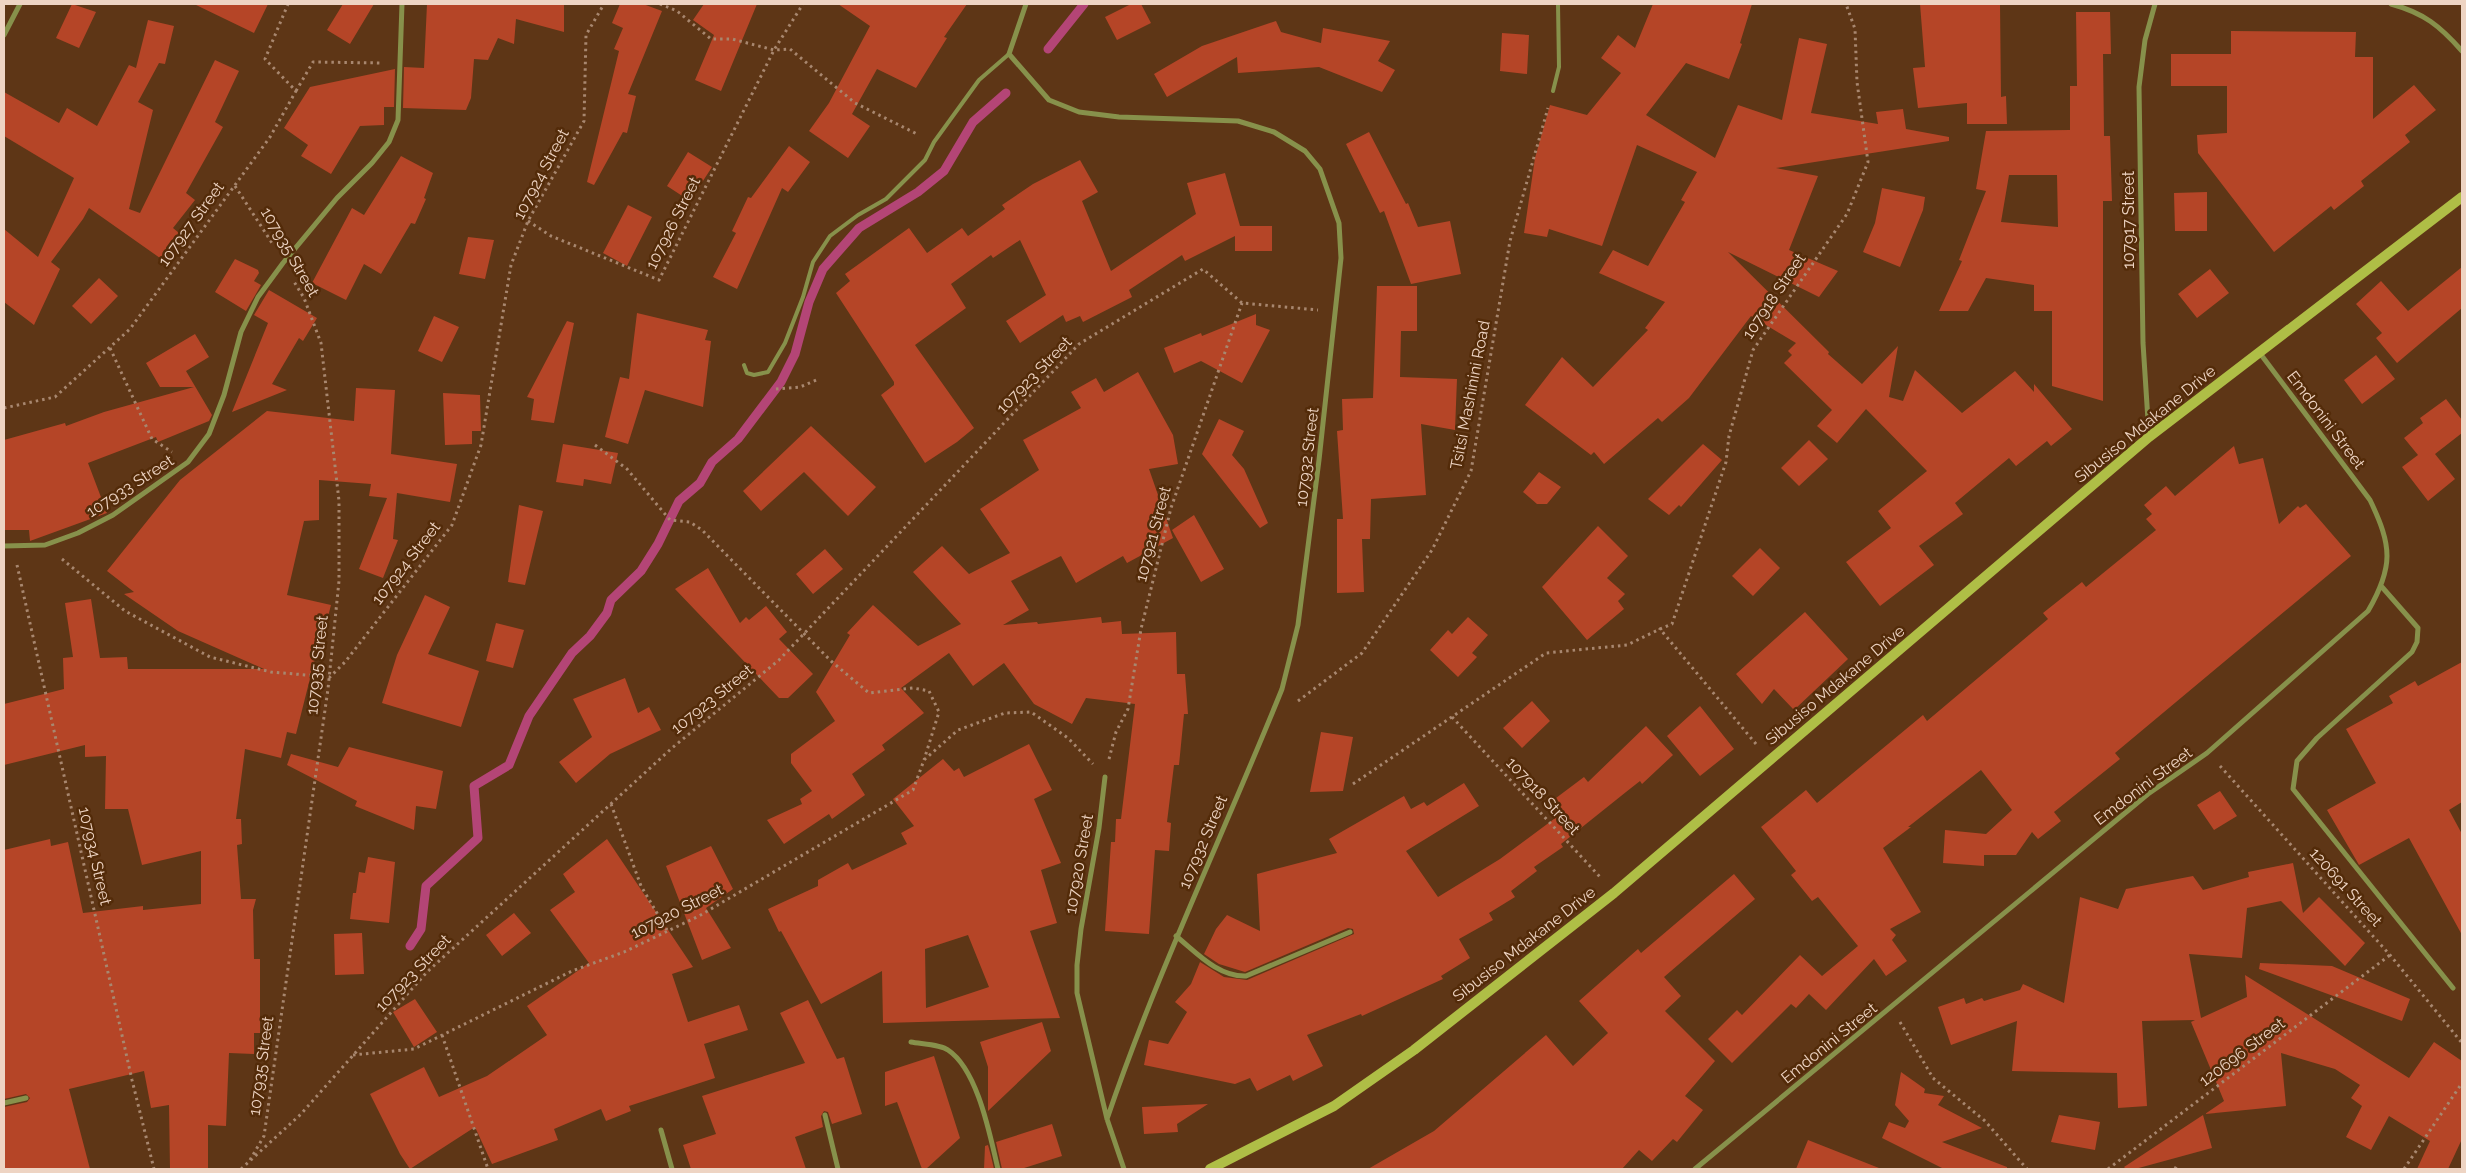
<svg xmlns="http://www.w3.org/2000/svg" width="2466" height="1173" font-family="Raleway,sans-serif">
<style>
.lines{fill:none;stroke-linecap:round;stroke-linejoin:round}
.stream{stroke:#b44576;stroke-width:9}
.building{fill:#b54527;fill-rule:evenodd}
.path{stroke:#a8876f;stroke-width:3;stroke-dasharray:2.5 4;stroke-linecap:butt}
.lane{stroke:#87914b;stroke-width:4}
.street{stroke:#87914b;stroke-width:5}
.secondary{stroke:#afbe46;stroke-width:10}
.labels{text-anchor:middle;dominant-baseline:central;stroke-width:5;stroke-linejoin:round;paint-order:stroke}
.street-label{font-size:16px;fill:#eed4c3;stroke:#532b09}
</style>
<rect width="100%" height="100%" fill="#5e3616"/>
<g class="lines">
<!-- stream -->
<path class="stream" d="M1048 49 1084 4
M410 946 421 929 426 886 478 838 474 786 509 765 529 716 572 653 590 636 607 613 611 600 641 571 658 544 679 501 700 483 712 462 738 439 781 382 795 354 809 302 823 269 859 228 918 192 944 171 973 122 1006 93"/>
</g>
<!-- building -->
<path class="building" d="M72 4 96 12 79 48 56 38Z
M194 4H268L254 33Z
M343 4H374L350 44 327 30Z
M427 4H564V32L516 19 514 44 498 38 488 60 474 59 471 98 466 110 403 108 404 67 424 68Z
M620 4H643L662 11 628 94 636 96 627 133 623 132 594 185 587 182 619 51 614 49 623 28 612 23Z
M704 4H757L721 91 695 80 714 35 693 20Z
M838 4H967L944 37 947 38 916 88 877 69 852 114 870 126 848 158 809 131 829 103 870 26Z
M1131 4H1141L1151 23 1117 40 1105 17Z
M1653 4H1752L1740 43 1742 44 1729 79 1686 63 1646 115 1715 158 1738 105 1782 120 1799 38 1827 44 1811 113 1878 124 1876 112 1903 109 1906 129 1949 137V141L1776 168 1818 176 1789 250 1838 271 1819 297 1728 252 1829 352 1828 354 1862 384 1898 346 1889 397 1903 401 1915 370 1962 413 2015 371 2034 392V384L2072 429 2051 446 2047 441 2016 466 2009 458 1955 503 1963 514 1919 546 1934 565 1880 606 1846 562 1891 528 1878 511 1927 471 1866 409 1837 443 1817 426 1832 410 1784 363 1792 355 1788 351 1796 343 1751 316 1689 398 1662 422 1658 418 1604 464 1594 452 1591 455 1525 405 1562 357 1593 387 1648 330 1645 328 1665 302 1599 273 1613 250 1648 266 1685 202 1681 200 1697 172 1637 145 1602 246 1549 229 1547 237 1524 233 1535 158 1550 105 1587 115 1621 73 1601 58 1618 35 1635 48Z
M1920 4H2000L2001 97 2006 96 2007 124H1967V103L1918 108 1913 68 1925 67Z
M2076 12H2110L2111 54H2103L2104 136H2110L2112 201H2103V401L2052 386V311H2034V285L1986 278 1968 311H1939L1962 261 1959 260 1986 191 1976 189 1986 131 2070 130V86H2077ZM2009 175H2057L2058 227 2001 222Z
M148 20 174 26 165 64 159 63 138 102 153 110 129 209 140 213 215 60 239 71 215 122 223 127 186 193 195 200 173 228 179 233 160 258 89 208 83 219 51 262 60 269 34 325 4 302V229L38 257 74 178 4 136V92L59 123 67 108 97 126 129 65 136 68Z
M1276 21 1281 32 1321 43 1323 28 1390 41 1378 61 1395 70 1382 92 1319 67 1238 73 1237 57 1167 97 1154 74 1202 46Z
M2231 31 2356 32 2355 57H2373V119L2414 85 2436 110 2405 135 2410 142 2361 181 2364 186 2334 210 2331 206 2274 252 2198 153 2197 135 2227 133V86H2171V54H2231Z
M1502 33 1529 35 1527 74 1500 71Z
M395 69 394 107H384V125L360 126 331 174 301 156 308 145 284 128 310 87Z
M1369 132 1406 204 1408 203 1418 227 1450 221 1461 274 1411 284 1384 211 1380 213 1346 144Z
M789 146 810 162 788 192 782 188 737 289 713 277 736 233 732 231 748 197 751 198Z
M688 152 712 167 690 201 667 186Z
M401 156 433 173 424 198 426 199 415 224 411 223 381 274 364 264 346 300 312 283 352 208 364 215Z
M1080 160 1098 192 1082 201 1111 271 1196 214 1187 183 1225 173 1240 226H1272V251H1235V236L1185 261 1182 255 1129 290 1132 297 1083 322 1080 316 1066 322 1063 315 1020 343 1006 321 1046 295 1020 240 993 258 991 255 951 284 966 308 915 345 974 428 957 442 925 463 881 395 894 385V382L836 293 850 281 845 274 909 228 927 253 962 228 968 236 1005 209 1002 205 1033 184Z
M1882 188 1925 197 1923 210 1900 267 1863 252 1875 223Z
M2207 192V231H2175L2174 193Z
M628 205 652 217 627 266 603 253Z
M468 237 494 240 485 279 459 274Z
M235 259 258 270 259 273 254 281 261 285 246 311 215 292Z
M2462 267V308L2397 363 2376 338 2382 333 2356 304 2381 281 2408 311Z
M2210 269 2229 293 2197 318 2178 294Z
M99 278 118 296 91 324 72 306Z
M1377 286H1417V331H1401L1400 377 1457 379 1455 430 1421 424 1426 495 1371 499 1370 539H1362L1364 592 1337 593V519H1343L1337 431 1343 430 1342 399 1373 398Z
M269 290 317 318 303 341 299 338 272 384 287 390 232 412 268 323 254 315Z
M637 313 708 330 705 340 711 341 703 407 645 390 628 444 605 437 620 377 629 379Z
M1256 314V325L1270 330 1242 383 1201 361 1174 373 1164 348 1201 333 1202 336Z
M434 316 459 327 442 362 418 351Z
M567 321 574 323 554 423 531 420 534 399 527 397Z
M195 334 209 357 186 371 212 415 209 421 158 442 156 437 88 463 107 513 30 541 29 530H4V440L65 423 66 426 104 412 194 387H160L146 363Z
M2376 355 2395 379 2362 404 2344 380Z
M1138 372 1173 435 1178 464 1149 469 1173 538 1127 563 1123 556 1076 583 1061 556 1011 581 1029 610 1003 625 1037 622 1038 624 1101 617 1102 623 1121 621 1122 634 1176 632 1177 674H1185L1188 714H1184L1179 765H1174L1167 822 1171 823 1169 851 1155 850 1149 934 1105 931 1111 842H1115L1116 819H1121L1135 704 1086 698 1072 724 1034 704 1004 663 973 686 949 653 901 688 924 713 882 745 885 750 852 774 865 795 832 819 829 814 784 844 767 820 802 804 800 799 812 791 791 763V754L835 721 816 692 850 635 847 633 873 605 918 646 961 624 913 572 942 546 969 574 1010 553 980 509 1039 470 1023 440 1081 408 1071 392 1096 378 1104 392Z
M356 388 395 390 391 454 457 464 450 502 397 493 393 539 398 540 383 578 359 569 387 498 369 496 371 484 319 480V520L304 521 287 595 331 605 325 628 323 627 296 734 287 732 281 758 245 749 236 819H241L242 844 237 845 241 899H256L253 910 254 959H260V1033H254V1054L229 1053 226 1126 208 1125V1169H170L169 1105 151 1108 144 1071 69 1089 90 1169H4V1107L27 1102 30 1098 26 1094 4 1099V850L50 839 51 846 68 842 83 913 143 906V910L201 904V851L142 865 128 809H105L106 756 85 757V745L4 765V704L64 689 63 658 73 657 65 603 91 599 100 658 127 657 128 669H264L178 631 124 594 134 592 107 571 180 480 267 411 354 421Z
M443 393 480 395 481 431H472V444L445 445Z
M2446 399 2462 420V433L2435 454 2455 479 2428 501 2402 467 2418 455 2404 438 2423 423 2420 418Z
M1219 419 1244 431 1232 455 1244 469 1268 523 1260 528 1202 454Z
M811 426 876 487 848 516 804 472 761 511 743 491Z
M1809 440 1828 459 1799 486 1781 468Z
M563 444 618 453 611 484 584 479 583 486 556 482Z
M1703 444 1722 460 1681 507 1679 505 1669 515 1648 499Z
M2234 446 2239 464 2263 458 2279 524 2298 506 2300 508 2306 504 2351 556 2115 753 2120 759 2054 812 2061 821 2038 839 2032 832 2016 855H1984V866L1943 863 1945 830 1986 834 2012 810 1981 770 1908 827H1911L1883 848 1921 912 1890 929 1896 935 1892 940 1907 961 1886 976 1874 959 1826 1010 1809 994 1796 1008 1791 1004 1732 1063 1708 1039 1737 1010 1742 1015 1800 955 1822 976 1858 946 1818 897 1812 901 1791 875 1796 871 1761 827 1806 790 1817 803 1923 715 1927 721 2048 619 2043 613 2082 582 2086 587 2156 530 2146 519 2152 514 2144 505 2166 486 2175 496Z
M1539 472 1561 487 1547 504H1537L1523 492Z
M519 505 543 511 525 585 508 582Z
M1194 515 1224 569 1201 582 1172 530Z
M1598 526 1628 556 1607 578 1625 594 1618 601 1624 609 1587 640 1542 587Z
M1760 548 1780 568 1753 596 1732 576Z
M825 549 843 569 813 594 796 574Z
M708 568 740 623 746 617 749 620 766 606 787 632 779 639 813 674 788 698H779L675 589Z
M425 595 450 607 428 654 479 671 461 727 382 703 397 655Z
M1805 612 1848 659 1794 710 1774 689 1762 704 1736 674Z
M1468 617 1488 635 1472 653 1477 657 1458 677 1430 650 1448 630 1452 634Z
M496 623 524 630 513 668 486 661Z
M2462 662V802L2449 810 2462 834V935L2409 838 2359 865 2327 810 2376 783 2346 729 2393 703 2389 696 2415 681 2418 686Z
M625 678 638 713 649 707 661 730 610 754 576 783 559 762 592 737 573 699Z
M1532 701 1550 721 1522 748 1503 728Z
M1700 706 1734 749 1700 776 1667 736Z
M1646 726 1673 755 1642 784 1640 781 1626 792 1561 844 1563 847 1534 867 1537 871 1511 891 1515 897 1489 913 1493 920 1459 939 1470 958 1441 976 1443 979 1362 1016 1361 1014 1307 1035 1323 1066 1293 1081 1290 1075 1257 1091 1250 1078 1235 1084 1144 1065 1149 1040 1168 1044 1187 1012 1175 1002 1191 984 1200 962 1224 977 1247 980 1354 934 1353 929 1348 928 1245 972 1219 964 1204 954 1216 929 1227 915 1260 931 1257 874 1337 853 1329 839 1404 796 1411 809 1424 802 1427 806 1464 783 1479 806 1406 851 1438 897 1500 859 1558 816 1548 804 1584 777 1588 782Z
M1321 732 1353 737 1343 791 1310 792Z
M1029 744 1052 790 1034 799 1061 863 1041 870 1057 923 1030 931 1060 1018 883 1023 882 971 821 1004 781 931 779 932 768 909 818 886V880L848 863 852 870 907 844 901 833 914 826 893 799 943 759 954 771 959 768 964 777ZM968 935 989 987 926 1008 925 949Z
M349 747 443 771 436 809 416 806 414 830 355 806 357 801 287 765 291 754 338 767Z
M2220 791 2237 816 2214 830 2197 805Z
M607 839 693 967 672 974 688 1022 739 1005 748 1030 704 1044 715 1078 629 1106 631 1111 606 1121 601 1109 554 1129 558 1140 492 1164 475 1127 410 1169 400 1154 370 1094 424 1067 439 1097 487 1076 547 1035 527 1006 589 963 550 910 575 892 563 874Z
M711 846 733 889 706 908 731 948 702 960 666 866Z
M368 857 395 862 389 923 350 919 353 893H356L359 872 365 873Z
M2293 863 2303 913 2319 897 2365 943 2345 966 2281 901 2247 908 2242 958 2189 954 2201 1018 2247 997 2245 975 2409 1078 2434 1042 2462 1061V1139L2448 1169H2417L2430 1141 2389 1116 2371 1150 2346 1137 2362 1106 2351 1098 2360 1085 2335 1069 2281 1053 2286 1106 2205 1114 2224 1101 2191 1022 2195 1020 2142 1021 2147 1106 2118 1108 2117 1073 2012 1071 2017 1021 1951 1045 1938 1007 1964 998 1966 1004 1982 998 1984 1001 2020 990 2023 984 2064 1003 2080 897 2118 909 2126 889 2193 876 2203 890 2249 877 2248 872Z
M1734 874 1755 899 1664 977 1681 996 1665 1011 1715 1061 1685 1096 1703 1110 1677 1142 1673 1139 1652 1161 1639 1150 1622 1169H1368L1434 1131 1546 1035 1573 1066 1608 1033 1579 1001 1638 949 1641 953Z
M514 913 531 933 502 956 486 935Z
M362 933 364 974 335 975 334 934Z
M2260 963 2332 966 2410 999 2402 1021 2259 969Z
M415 999 437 1032 414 1047 393 1012Z
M808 1000 837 1059 844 1057 862 1114 832 1124 828 1112 824 1111 821 1116 823 1127 795 1137 806 1169H691L683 1145 716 1134 702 1096 805 1063 780 1013Z
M1042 1022 1051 1051 988 1111V1067L980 1042Z
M934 1056 960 1138 926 1169H922L897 1102 885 1106V1072Z
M1901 1072 1925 1089 1924 1093 1944 1096 1938 1105 1982 1128 1942 1142 2007 1167V1169H1944L1882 1138 1889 1122 1905 1128 1909 1121 1895 1105Z
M1208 1104 1177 1124 1178 1132 1144 1134 1142 1107Z
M2059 1115 2100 1122 2095 1150 2051 1142Z
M2203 1115 2212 1148 2135 1169H2126L2124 1167Z
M1052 1124 1062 1156 1021 1169H1002L996 1142Z
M1808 1140 1879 1168 1878 1169H1796Z
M988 1145 991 1156 994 1169H984L985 1146Z"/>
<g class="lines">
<!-- path -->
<path class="path" d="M660 4 677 11 711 39H732L774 50 790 49 855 103 919 135
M296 91 313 62 382 63
M235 186 274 246
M528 221 551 236 659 280 774 50 803 4
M110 348 152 439 172 452
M776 389 800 387 819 379
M4 408 55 397 130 329 270 137 296 91 265 59 288 4
M595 445 627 469 670 520 690 522 702 530 831 661 869 693 913 688 929 691 939 712 924 760
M62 559 125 611 210 657 271 672 330 677 345 662 452 525 481 445 511 265 528 221 584 121 586 35 604 4
M17 565 132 1080 154 1169
M1298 701 1362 653 1432 550 1471 471 1510 241 1548 108
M1452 717 1601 878
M1756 744 1660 629 1672 624 1726 462 1729 436 1753 350 1847 214 1868 162 1857 82 1855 29 1846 4
M1109 759 1116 732 1128 709 1141 629 1171 508 1242 303
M2220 766 2390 955 2462 1043
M1353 784 1546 653 1627 645 1660 629
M611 804 641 886 667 930
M1900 1022 1933 1078 1985 1121 2027 1169
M442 1035 488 1169
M353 1055 414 1049 572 971 624 952 699 916 913 790 924 760 958 730 1005 713 1031 712 1068 738 1093 764
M250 1160 264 1136 328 689 339 581V501L321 343 304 298 293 280
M241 1169 301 1114 427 972 672 748 779 660 1079 344 1203 269 1242 303 1318 310
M2108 1169 2390 955
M2175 1169 2177 1165
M2404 1169 2462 1083"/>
<!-- lane -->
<path class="lane" d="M1553 91 1559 67 1558 4
M744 365 747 373 754 375 768 372 785 343 803 297 813 262 830 236 858 215 886 199 925 160 934 142 979 80 1009 54"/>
<!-- street -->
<path class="street" d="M1026 4 1009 54 1049 100 1079 112 1119 117 1238 121 1274 132 1305 151 1320 169 1339 223 1341 258 1319 460 1298 625 1282 689C1224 833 1157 972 1107 1119
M2391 4C2424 13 2440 26 2462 51
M4 35 20 4
M2149 436 2143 343 2139 87 2145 40 2155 4
M4 546 45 545 78 533 113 515 188 462 209 434 224 395 241 332 258 297 283 263 337 198 372 163 389 142 398 120 402 4
M2382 587 2418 628 2417 642 2412 652 2317 738 2297 761 2293 789 2453 988
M1105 777 1099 828 1081 929 1077 965V993L1107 1119 1124 1169
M1176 936C1197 953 1218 977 1246 976L1350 932
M911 1042C921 1044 940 1044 948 1050 978 1070 990 1136 998 1169
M4 1103 26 1098
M825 1115 838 1169
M661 1130 672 1169
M1695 1169 2148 794 2207 753 2368 611C2394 566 2392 546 2370 500L2259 352"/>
<!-- secondary -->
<path class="secondary" d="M1210 1169 1334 1106 1414 1050 1614 893 2149 437 2462 197"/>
</g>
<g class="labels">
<!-- street labels -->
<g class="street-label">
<text transform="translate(541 174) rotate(-62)">107924 Street</text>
<text transform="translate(2128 220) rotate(-90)">107917 Street</text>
<text transform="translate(673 223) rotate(-63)">107926 Street</text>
<text transform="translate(191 224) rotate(-54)">107927 Street</text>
<text transform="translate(290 252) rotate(60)">107935 Street</text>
<text transform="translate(1774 296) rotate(-56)">107918 Street</text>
<text transform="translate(1034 375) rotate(-46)">107923 Street</text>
<text transform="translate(1470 395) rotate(-79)">Tsitsi Mashinini Road</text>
<text transform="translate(2326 420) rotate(53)">Emdonini Street</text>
<text transform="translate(2145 424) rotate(-39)">Sibusiso Mdakane Drive</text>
<text transform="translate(1307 457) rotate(-83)">107932 Street</text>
<text transform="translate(130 486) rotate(-33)">107933 Street</text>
<text transform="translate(1153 534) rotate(-75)">107921 Street</text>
<text transform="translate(406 563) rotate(-52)">107924 Street</text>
<text transform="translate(317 665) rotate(-84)">107935 Street</text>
<text transform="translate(1835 685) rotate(-40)">Sibusiso Mdakane Drive</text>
<text transform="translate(712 699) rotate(-39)">107923 Street</text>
<text transform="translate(2143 786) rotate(-37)">Emdonini Street</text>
<text transform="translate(1543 796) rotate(47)">107918 Street</text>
<text transform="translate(1203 842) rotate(-67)">107932 Street</text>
<text transform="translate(95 856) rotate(77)">107934 Street</text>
<text transform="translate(1079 864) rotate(-80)">107920 Street</text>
<text transform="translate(2346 887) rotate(48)">120691 Street</text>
<text transform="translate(677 911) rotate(-27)">107920 Street</text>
<text transform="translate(1524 944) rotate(-38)">Sibusiso Mdakane Drive</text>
<text transform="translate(413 973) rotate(-46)">107923 Street</text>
<text transform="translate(1829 1043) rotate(-39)">Emdonini Street</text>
<text transform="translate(2242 1052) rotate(-37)">120696 Street</text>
<text transform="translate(261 1066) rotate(-82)">107935 Street</text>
</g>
</g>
<!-- border -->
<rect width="2466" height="1173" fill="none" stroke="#eed4c3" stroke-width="10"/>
</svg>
